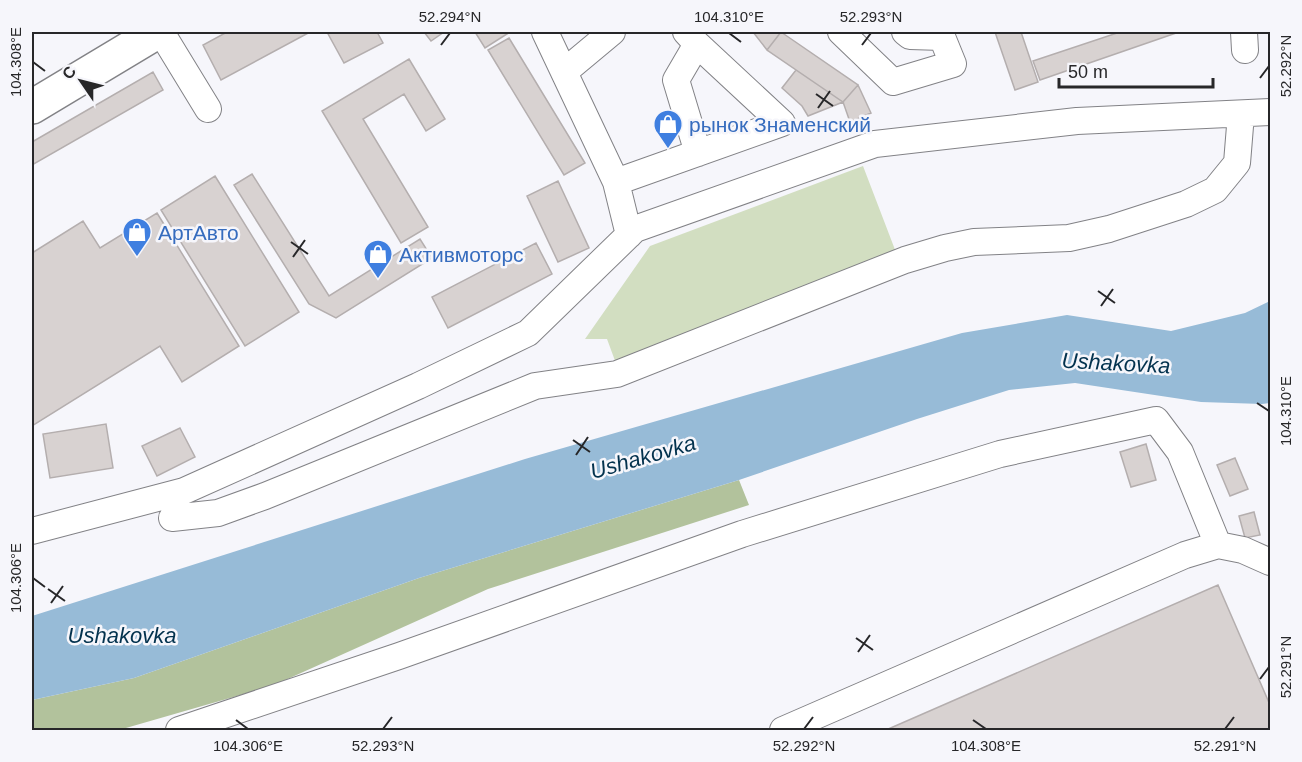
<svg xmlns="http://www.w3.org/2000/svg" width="1302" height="762" font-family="Arial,sans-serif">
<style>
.green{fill:#d2dec1}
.forest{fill:#b2c29c}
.water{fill:#97bbd7}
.building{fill:#d8d2d1;stroke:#b4aeae;stroke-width:1.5}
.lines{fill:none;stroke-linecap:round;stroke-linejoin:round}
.minor-casing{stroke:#828286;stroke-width:28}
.major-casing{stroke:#828286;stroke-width:36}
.minor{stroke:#fff;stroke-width:26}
.major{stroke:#fff;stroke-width:33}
.ticks{fill:none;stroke:#272729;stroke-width:2}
.labels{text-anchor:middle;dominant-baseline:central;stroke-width:5;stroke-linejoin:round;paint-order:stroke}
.shop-label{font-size:21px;fill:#366cbe;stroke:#f6f6fb;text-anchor:start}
.water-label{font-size:22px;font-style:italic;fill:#03324e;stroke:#f6f6fb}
.neatline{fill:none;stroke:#272729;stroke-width:2}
.ticks-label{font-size:15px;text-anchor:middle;fill:#272729}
</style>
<rect width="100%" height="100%" fill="#f6f6fb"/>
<!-- green -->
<path class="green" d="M863 166 902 268 621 377 607 339H585L650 246Z"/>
<!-- forest -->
<path class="forest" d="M739 480 749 505 488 589 272 686 119 730H32V700L134 678 419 578Z"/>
<!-- water -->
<path class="water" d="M1270 301V403L1262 404 1201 402 1075 383 1009 390 917 419 739 480 419 578 134 678 32 700V616L525 459 962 333 1067 315 1171 331 1245 313Z"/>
<!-- building -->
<path class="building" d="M227 32H310L221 80 203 45Z
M327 32H377L383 43 344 63Z
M424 32H444L431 41Z
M475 32H510L485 48Z
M753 32H781L767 50Z
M781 32 858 85 843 102 767 50Z
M995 32H1021L1038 82 1015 90Z
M1120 32H1179L1040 80 1033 61Z
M509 38 585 163 564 175 488 50Z
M409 59 445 119 426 131 404 94 363 119 428 227 401 243 322 111Z
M796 70 843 102 808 116 802 106 782 88Z
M153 72 163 90 32 165V142Z
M858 85 871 113 850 122 843 102Z
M252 174 329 296 420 239 432 258 336 318 309 304 234 185Z
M215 176 299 312 245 346 161 210Z
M558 181 589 248 558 262 527 196Z
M157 213 239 346 182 382 160 346 32 426V253L83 221 100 248Z
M536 243 552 274 448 328 432 297Z
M106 424 113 468 50 478 43 434Z
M180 428 195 457 157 476 142 446Z
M1146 444 1156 480 1131 487 1120 452Z
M1235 458 1248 489 1230 496 1217 465Z
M1254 512 1260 535 1245 538 1239 516Z
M1218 585 1270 705V730H886Z"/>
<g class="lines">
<!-- minor casing -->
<g class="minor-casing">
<path id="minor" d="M161 32 208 109
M545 32 616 182 782 123 697 44 686 32
M841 32 893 82 953 64 940 32
M905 32 910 36 942 37
M1244 32 1245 50
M697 44 676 80 698 153
M564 72 612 32
M616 182 629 235
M172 518 218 513 265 496 535 386 617 374 905 260 945 248 974 242 1069 238 1109 229 1186 204 1215 190 1237 163 1241 114
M32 531 184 491 418 386 528 333 635 229 875 144 1077 121 1270 112
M179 730 399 656 742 534 1000 454 1156 420 1180 452 1218 545
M783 730 1185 555 1218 545 1243 550 1270 562"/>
</g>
<!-- major casing -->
<g class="major-casing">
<path id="major" d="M32 107 157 32"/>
</g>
<!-- minor -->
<use href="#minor" class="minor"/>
<!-- major -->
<use href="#major" class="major"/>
</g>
<!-- ticks -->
<path class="ticks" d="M729 33 741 42M441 45 450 33M862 45 871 33M33 62 45 71M1260 78 1269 66M816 94 833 106M818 108 830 91M291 242 308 254M293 257 305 240M1098 291 1115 303M1101 306 1113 289M1257 403 1269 411M573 440 590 452M576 455 588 437M33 578 45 587M48 589 65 601M51 603 63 586M856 638 873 650M858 652 870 635M1260 679 1269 667M236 720 248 729M973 720 986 729M383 729 392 717M804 729 813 717M1225 729 1234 717"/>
<!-- icons -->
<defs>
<g id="shop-pin" transform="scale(1.5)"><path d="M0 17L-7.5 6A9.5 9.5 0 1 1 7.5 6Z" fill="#3f7fe0" stroke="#f6f6fb"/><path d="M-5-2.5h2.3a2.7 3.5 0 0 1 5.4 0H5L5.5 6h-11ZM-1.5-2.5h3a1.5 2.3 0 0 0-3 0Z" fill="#fff"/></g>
</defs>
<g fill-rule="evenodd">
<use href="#shop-pin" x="668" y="124"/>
<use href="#shop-pin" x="137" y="232"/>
<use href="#shop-pin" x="378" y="254"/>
</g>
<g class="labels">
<!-- shop labels -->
<g class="shop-label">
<text x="689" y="124">рынок Знаменский</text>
<text x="158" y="232">АртАвто</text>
<text x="399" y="254">Активмоторс</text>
</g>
<!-- water labels -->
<g class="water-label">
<text transform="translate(1116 363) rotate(3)">Ushakovka</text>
<text transform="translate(643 457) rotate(-16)">Ushakovka</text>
<text x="122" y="635">Ushakovka</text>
</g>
</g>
<!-- border -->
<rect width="1302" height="762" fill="none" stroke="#f6f6fb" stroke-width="66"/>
<!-- north arrow -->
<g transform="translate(81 81) rotate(305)" stroke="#f6f6fb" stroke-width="4.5" paint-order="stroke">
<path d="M0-4.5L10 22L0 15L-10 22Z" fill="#272729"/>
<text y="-9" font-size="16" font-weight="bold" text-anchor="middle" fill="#272729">С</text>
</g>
<!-- scale -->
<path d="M1059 78v9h154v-9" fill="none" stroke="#272729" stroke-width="3"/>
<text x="1068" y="78" font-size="18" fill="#272729" stroke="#f6f6fb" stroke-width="4.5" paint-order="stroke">50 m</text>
<rect x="33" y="33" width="1236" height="696" class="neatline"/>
<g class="ticks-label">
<text x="450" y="22">52.294°N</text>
<text x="729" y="22">104.310°E</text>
<text x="871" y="22">52.293°N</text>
<text transform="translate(16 62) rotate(-90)" y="5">104.308°E</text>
<text transform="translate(1286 66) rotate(-90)" y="5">52.292°N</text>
<text transform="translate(1286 411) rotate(-90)" y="5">104.310°E</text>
<text transform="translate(16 578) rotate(-90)" y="5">104.306°E</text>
<text transform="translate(1286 667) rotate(-90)" y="5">52.291°N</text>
<text x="248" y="751">104.306°E</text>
<text x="383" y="751">52.293°N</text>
<text x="804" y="751">52.292°N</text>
<text x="986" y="751">104.308°E</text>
<text x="1225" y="751">52.291°N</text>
</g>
</svg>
